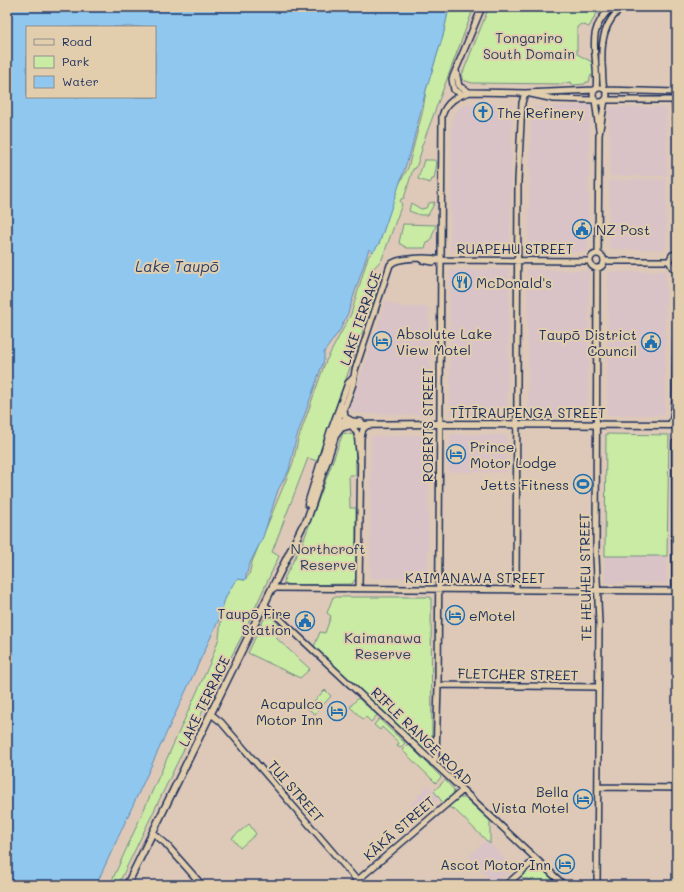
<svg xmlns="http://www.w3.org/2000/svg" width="684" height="892" font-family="Mali,sans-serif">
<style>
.built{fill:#d9c3c6}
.green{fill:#c9eba4;stroke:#728d81}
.water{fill:#90c7ee;stroke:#618ab4;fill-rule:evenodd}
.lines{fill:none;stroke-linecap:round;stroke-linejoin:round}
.minor-casing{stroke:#1b2f5e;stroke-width:8}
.major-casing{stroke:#1b2f5e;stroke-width:9}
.minor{stroke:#e2cead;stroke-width:5}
.major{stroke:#e2cead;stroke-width:6}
.labels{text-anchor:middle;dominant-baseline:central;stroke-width:4;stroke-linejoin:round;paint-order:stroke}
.park-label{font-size:14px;fill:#2c4265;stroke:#e2cead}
.poi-label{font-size:14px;fill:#1b2f5e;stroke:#e2cead;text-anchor:start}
.street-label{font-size:14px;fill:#1b2f5e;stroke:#e2cead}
.water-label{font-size:15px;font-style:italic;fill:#273e6c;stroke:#e2cead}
</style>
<rect width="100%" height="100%" fill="#dec9b8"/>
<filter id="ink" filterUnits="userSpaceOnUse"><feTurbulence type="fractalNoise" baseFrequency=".025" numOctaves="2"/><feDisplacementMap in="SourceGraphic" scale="8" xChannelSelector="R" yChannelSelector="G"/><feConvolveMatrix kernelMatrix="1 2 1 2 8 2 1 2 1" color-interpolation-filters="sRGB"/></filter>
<g filter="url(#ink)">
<!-- built -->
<path class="built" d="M463 104H512L510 250H450L452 117Z
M590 105 588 252 528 251 531 107Z
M609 107H661L666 109 667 176H610Z
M666 179V247L662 250 609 249V180Z
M510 269 507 415H450V270Z
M527 269 589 271 588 417 528 414Z
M666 271 665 415H607L608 272Z
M386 301 401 307H429L431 416 357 413 352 411 350 408Z
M450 434 507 435V472H449Z
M429 435 428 579 370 578 371 436Z
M605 556H667L666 583H605Z
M428 785 439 796V799L421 815 410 805Z
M486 840 514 867 495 885 469 856Z"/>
<!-- green -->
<path class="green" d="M449 7H474L421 148 422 149 416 168 413 169 404 198 401 199 400 202 402 204 382 259 373 269 369 278 380 282 317 461 308 458 272 552 279 556 243 634 197 722 118 885H110L210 663 219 638 223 603 230 588 237 579 245 580 249 575 252 562 293 463 298 440 325 363 351 314 368 257 379 244 398 186 408 168 423 110 426 90 443 36Z
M489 7H602L603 13 600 16 598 11 589 27 581 24 577 27V54L592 62 595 78 591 75 589 82H586L585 84 573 85 570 82 562 84 472 83 463 80 462 75Z
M424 160H434L437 163 434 179H432L430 183 418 179Z
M435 202 428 215H420L409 211 411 203 421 209 426 208 429 203Z
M403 224 436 225 430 242 427 243 425 248H407L399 243Z
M343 433 355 435V438L356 475H349L350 508H356V578L352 584 288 585 284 582 285 577 303 542Z
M606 434 669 435 667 556H605Z
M333 597H431L432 744 429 748H422L314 647 320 632 325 633 331 616 327 613Z
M271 617 282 627V634L276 638 310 669 300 678 248 653 264 619Z
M325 690 331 696 315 714 307 708Z
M358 698 377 715 371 722 366 717 363 719 350 707Z
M379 719 405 743 400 748 397 746 399 743 382 727 380 730 374 725Z
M408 744 441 777 436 783 402 750Z
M445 780 454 790 453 794 443 803 434 791Z
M458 798H465L490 821V844L454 809 447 807Z
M249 824 256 834 240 848 232 838Z
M536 866 540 867 559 885H534L528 879H523L521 876 531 867Z"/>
<!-- water -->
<path class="water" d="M7 7H449L443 36 426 90 411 150 379 244 373 252 369 249 348 313 340 330 324 352V360L296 439 289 470 278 490 263 537 249 565 245 580 237 579C228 591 223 601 221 615L96 885H7ZM27 27H155V97H27Z"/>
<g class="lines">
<!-- minor casing -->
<g class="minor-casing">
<path id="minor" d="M456 71 459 86 469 92
M593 95a7 7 0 1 1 14 0a7 7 0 1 1-14 0Z
M596 89C600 56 582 33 612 7
M604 89C602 80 603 72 602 64 601 40 604 23 622 7
M605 90 676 92
M674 92 677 135V254
M526 93 554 99 595 100
M462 94 454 90 452 79 482 7
M595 100 599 130
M605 100H676
M590 261a7 7 0 1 1 14 0a7 7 0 1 1-14 0Z
M598 254 599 135 605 100
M677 254 672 255 669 261 672 267 677 268
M422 260 433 262 440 260 590 261
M605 261H669
M597 268 596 556 599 623 597 885
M344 409 345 417 352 421
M351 425 357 433 360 461
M670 425 673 418 675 400 677 268
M331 430 348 383 353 378
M332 439 340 415 346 404 353 384 355 370 390 265C397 257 430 257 440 260
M272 588 677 591
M359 588 361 438 363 429 368 425
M516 590 518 181 522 103 525 93
M675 591V443
M264 604 564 885
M438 685 598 687
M211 714 221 722 361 885
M433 763 436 757 438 685 442 116C446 102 457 96 470 92L525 93 595 90
M598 787 677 788
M153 833 165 843 202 885
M352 885 462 791
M506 885 536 859"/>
</g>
<!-- major casing -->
<g class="major-casing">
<path id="major" d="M308 504 331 430 342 421 361 422
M127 885 302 527 307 520 335 436 341 428 351 425 430 424 677 425"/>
</g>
<!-- minor -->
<use href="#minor" class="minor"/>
<!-- major -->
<use href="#major" class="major"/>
</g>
</g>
<!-- icons -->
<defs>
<g id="church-ring" transform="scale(1)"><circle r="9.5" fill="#e2cead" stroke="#1f6fb2" stroke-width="1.5"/><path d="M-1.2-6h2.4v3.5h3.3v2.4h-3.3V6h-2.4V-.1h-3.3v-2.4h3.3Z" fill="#1f6fb2"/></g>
<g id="civic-ring" transform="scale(1)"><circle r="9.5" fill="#e2cead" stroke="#1f6fb2" stroke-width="1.5"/><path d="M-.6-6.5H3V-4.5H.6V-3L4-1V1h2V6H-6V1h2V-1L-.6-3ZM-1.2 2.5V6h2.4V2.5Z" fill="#1f6fb2"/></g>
<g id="restaurant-ring" transform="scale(1)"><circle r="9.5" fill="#e2cead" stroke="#1f6fb2" stroke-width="1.5"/><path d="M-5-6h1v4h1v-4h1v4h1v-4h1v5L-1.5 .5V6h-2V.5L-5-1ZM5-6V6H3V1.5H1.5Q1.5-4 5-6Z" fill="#1f6fb2"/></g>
<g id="hotel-ring" transform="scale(1)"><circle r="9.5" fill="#e2cead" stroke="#1f6fb2" stroke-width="1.5"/><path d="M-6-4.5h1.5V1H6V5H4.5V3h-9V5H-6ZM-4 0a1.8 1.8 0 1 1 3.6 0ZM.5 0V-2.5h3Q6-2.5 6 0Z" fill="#1f6fb2"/></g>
<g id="stadium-ring" transform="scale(1)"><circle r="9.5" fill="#e2cead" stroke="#1f6fb2" stroke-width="1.5"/><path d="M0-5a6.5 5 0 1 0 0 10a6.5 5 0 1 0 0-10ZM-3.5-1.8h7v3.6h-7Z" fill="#1f6fb2"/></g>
</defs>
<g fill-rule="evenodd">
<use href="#church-ring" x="483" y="112"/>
<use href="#civic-ring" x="582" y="229"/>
<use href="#restaurant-ring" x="462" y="282"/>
<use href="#hotel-ring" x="382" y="341"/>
<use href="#civic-ring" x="651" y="342"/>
<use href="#hotel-ring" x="456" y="454"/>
<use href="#stadium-ring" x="583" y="484"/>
<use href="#hotel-ring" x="455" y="615"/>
<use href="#civic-ring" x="305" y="621"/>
<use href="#hotel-ring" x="337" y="711"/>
<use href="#hotel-ring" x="583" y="799"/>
<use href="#hotel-ring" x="565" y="864"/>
</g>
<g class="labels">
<!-- park labels -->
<g class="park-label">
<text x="529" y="37">Tongariro<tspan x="529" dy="16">South Domain</tspan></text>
<text x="328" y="548">Northcroft<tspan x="328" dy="16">Reserve</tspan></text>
<text x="383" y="637">Kaimanawa<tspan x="383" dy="16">Reserve</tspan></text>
</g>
<!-- poi labels -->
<g class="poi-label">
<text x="497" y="112">The Refinery</text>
<text x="596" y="229">NZ Post</text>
<text x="476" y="282">McDonald's</text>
<text x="396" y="333">Absolute Lake<tspan x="396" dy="16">View Motel</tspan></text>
<text x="637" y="334" text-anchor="end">Taupō District<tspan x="637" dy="16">Council</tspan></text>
<text x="470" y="446">Prince<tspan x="470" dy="16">Motor Lodge</tspan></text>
<text x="569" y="484" text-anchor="end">Jetts Fitness</text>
<text x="291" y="613" text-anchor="end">Taupō Fire<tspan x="291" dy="16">Station</tspan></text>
<text x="469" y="615">eMotel</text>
<text x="323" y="703" text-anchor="end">Acapulco<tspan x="323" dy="16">Motor Inn</tspan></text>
<text x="569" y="791" text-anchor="end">Bella<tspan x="569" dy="16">Vista Motel</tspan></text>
<text x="551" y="864" text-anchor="end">Ascot Motor Inn</text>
</g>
<!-- street labels -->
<g class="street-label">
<text x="515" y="248">RUAPEHU STREET</text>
<text transform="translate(360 318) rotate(-71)">LAKE TERRACE</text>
<text x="528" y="412">TĪTĪRAUPENGA STREET</text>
<text transform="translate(427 425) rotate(-90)">ROBERTS STREET</text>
<text x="475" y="577">KAIMANAWA STREET</text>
<text transform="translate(585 577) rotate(-91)">TE HEUHEU STREET</text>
<text transform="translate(518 674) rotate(1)">FLETCHER STREET</text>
<text transform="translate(204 701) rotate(-64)">LAKE TERRACE</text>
<text transform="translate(422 736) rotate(44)">RIFLE RANGE ROAD</text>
<text transform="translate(296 791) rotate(49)">TUI STREET</text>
<text transform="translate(399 828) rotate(-41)">KĀKĀ STREET</text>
</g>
<!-- water labels -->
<g class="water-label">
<text x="177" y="266">Lake Taupō</text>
</g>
</g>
<!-- margin -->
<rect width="684" height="892" fill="none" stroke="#e2cead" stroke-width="24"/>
<rect x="12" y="12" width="660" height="868" fill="none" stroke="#1b2f5e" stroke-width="1.5" filter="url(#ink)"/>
<!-- legend -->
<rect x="26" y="26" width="130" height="72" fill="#e2cead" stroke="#928e8d"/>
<rect x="34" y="39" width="20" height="6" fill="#e2cead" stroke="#928e8d"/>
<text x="62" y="46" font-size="12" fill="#1b2f5e">Road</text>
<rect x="34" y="56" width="20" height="12" fill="#c9eba4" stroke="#928e8d"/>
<text x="62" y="66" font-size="12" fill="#1b2f5e">Park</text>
<rect x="34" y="76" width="20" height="12" fill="#90c7ee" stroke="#928e8d"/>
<text x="62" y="86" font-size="12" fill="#1b2f5e">Water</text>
</svg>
